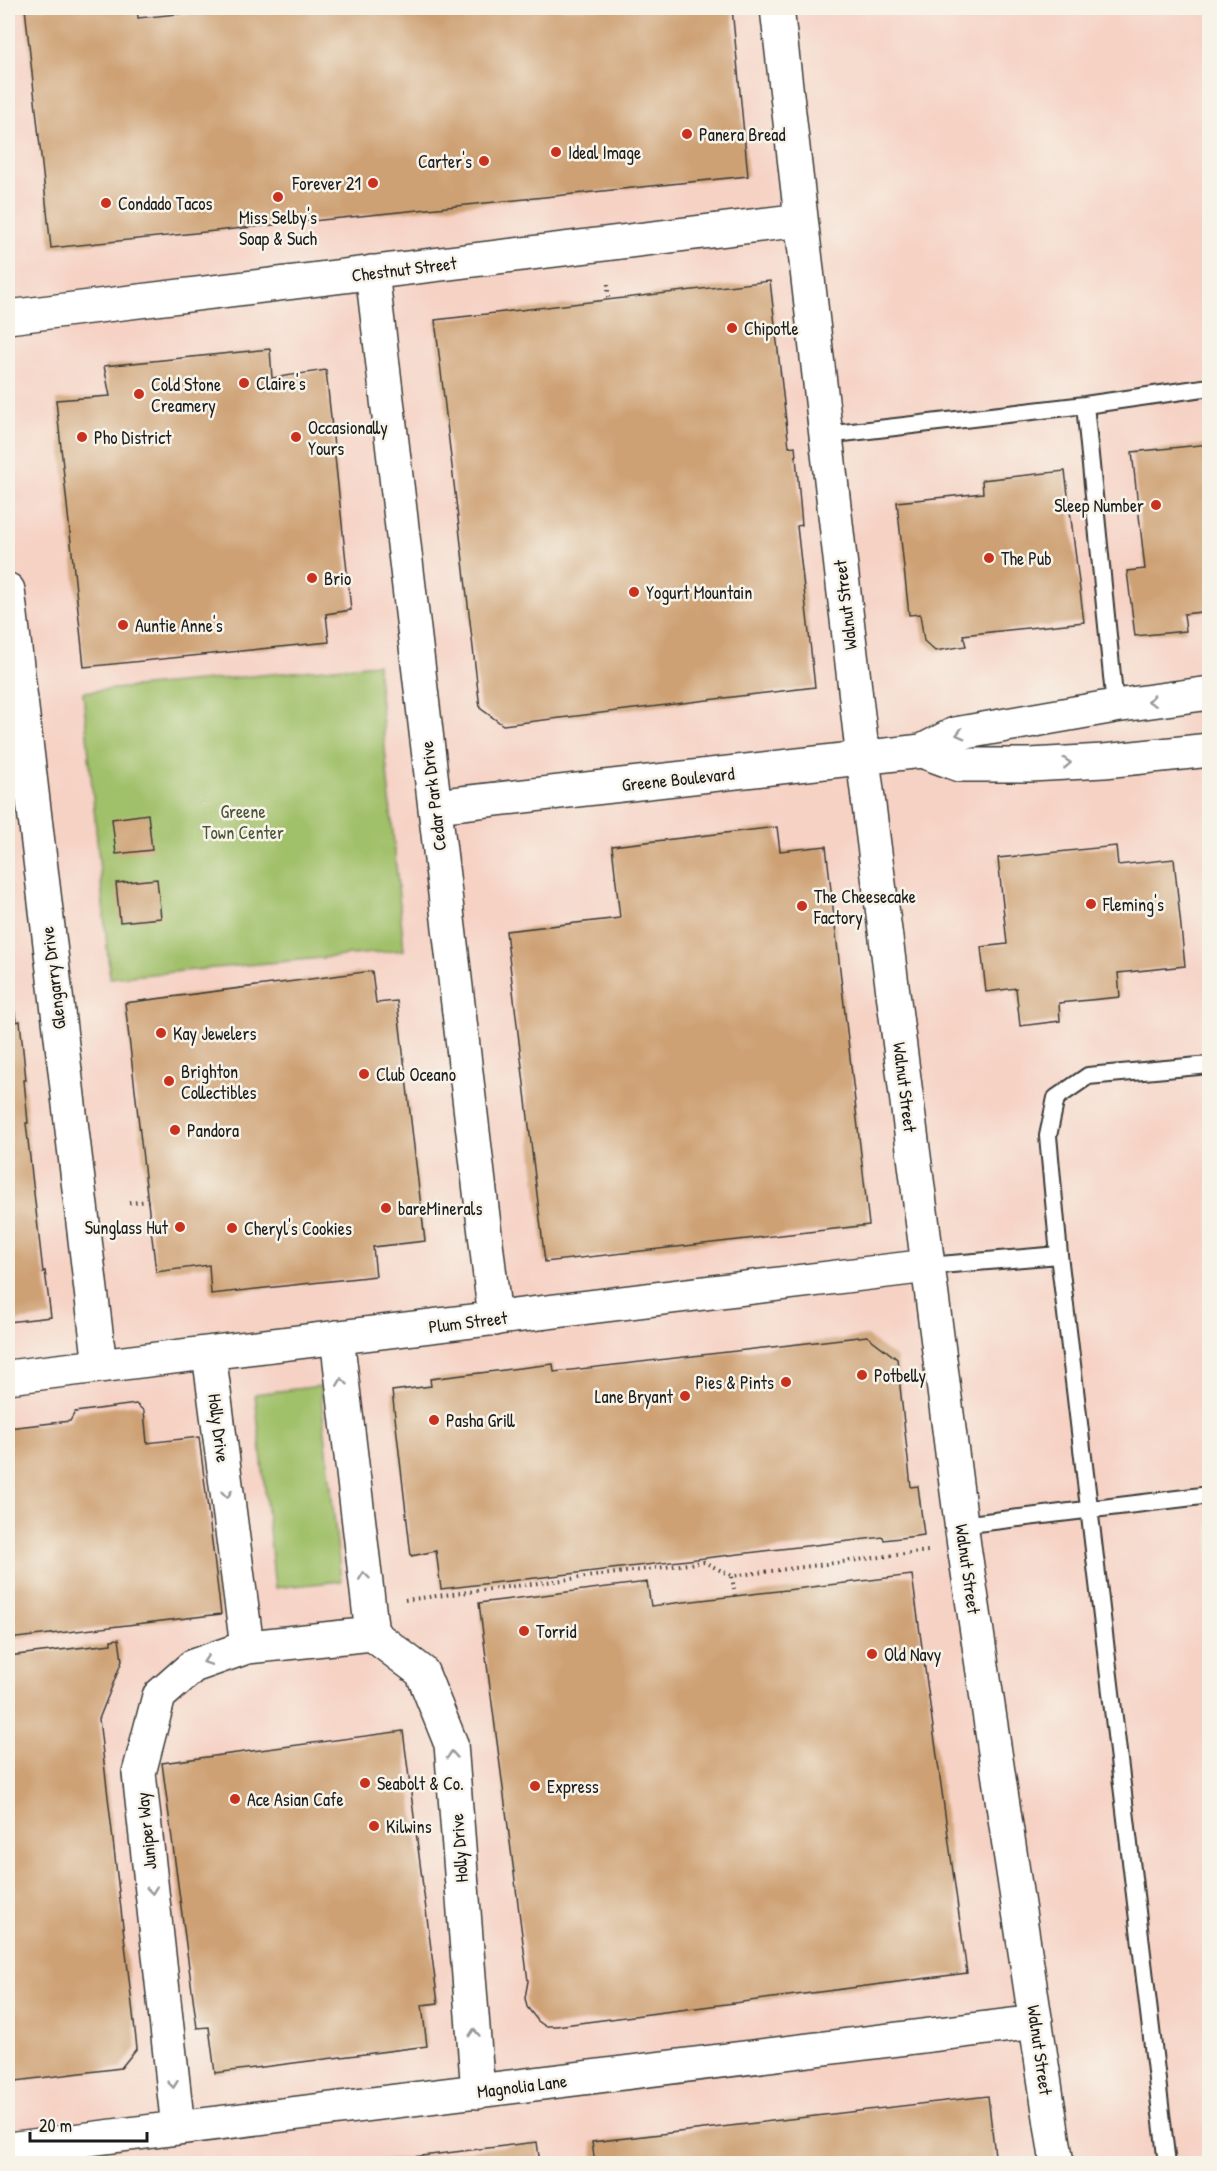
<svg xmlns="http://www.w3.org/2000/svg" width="1217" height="2171" font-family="'Patrick Hand',sans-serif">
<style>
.built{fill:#f6d2c5}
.green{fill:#a0c069;stroke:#5e6e42;stroke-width:1.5}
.building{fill:#cea174}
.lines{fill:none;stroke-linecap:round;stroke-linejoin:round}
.lane-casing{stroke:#3c3b37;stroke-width:20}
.street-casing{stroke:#3c3b37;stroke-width:36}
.path{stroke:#3c3b37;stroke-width:4;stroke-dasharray:1.5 4.5;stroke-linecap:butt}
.lane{stroke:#fff;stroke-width:16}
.street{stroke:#fff;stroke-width:33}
.oneway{stroke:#999}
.poi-dot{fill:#c8321e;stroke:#f7f3e8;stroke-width:2}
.labels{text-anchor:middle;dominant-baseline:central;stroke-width:5;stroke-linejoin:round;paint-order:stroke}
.poi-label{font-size:18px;fill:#1c1c1c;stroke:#f7f3e8;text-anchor:start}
.street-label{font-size:18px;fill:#1c1c1c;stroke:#f7f3e8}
.park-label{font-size:18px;fill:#4a5537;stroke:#f7f3e8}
</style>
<rect width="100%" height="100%" fill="#f7f3e8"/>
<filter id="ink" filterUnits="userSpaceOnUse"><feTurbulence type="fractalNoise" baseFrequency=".0167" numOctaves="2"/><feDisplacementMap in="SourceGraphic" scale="12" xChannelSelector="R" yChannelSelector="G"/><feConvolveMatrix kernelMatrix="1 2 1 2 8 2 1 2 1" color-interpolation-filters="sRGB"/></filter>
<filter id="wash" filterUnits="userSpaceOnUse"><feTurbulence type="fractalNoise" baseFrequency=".008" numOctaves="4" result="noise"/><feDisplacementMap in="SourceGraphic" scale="24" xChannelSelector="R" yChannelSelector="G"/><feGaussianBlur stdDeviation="1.35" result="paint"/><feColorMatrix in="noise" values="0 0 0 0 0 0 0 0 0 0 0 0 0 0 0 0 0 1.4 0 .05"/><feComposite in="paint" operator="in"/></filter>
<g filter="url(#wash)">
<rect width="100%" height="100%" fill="#eee8cf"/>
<!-- built -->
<path class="built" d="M8 8H1209V2163H8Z"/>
<!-- green -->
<path class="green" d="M377 664 404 950 110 978 83 692Z
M320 1386 341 1581 275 1588 255 1394Z"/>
<g id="blocks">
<!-- building -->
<path class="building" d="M25 8H137L138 18 238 8H732L748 176 51 248Z
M770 281 789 447 795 446 802 525 797 526 815 687 503 725 480 708 435 320Z
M270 349 272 378 326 370 351 610 326 614 329 642 84 667 56 400 110 396 104 366Z
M1210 444V611L1184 614 1186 631 1135 636 1127 571 1145 569 1132 452Z
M1065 471 1084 622 963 635 966 646 935 651 924 641 920 614 909 615 897 502 983 493 982 480Z
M148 814 152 850 116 854 112 819Z
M777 827 780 851 826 846 869 1225 545 1262 506 931 620 918 612 846Z
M1116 846 1118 865 1174 859 1185 966 1118 973 1120 997 1059 1003 1060 1021 1020 1026 1016 988 986 992 981 947 1007 944 998 858Z
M157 879 161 918 120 922 116 883Z
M8 966 16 1022 20 1021 26 1080H24L28 1123H26L43 1272 45 1271 51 1317 8 1322Z
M372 971 376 1003 397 1001 425 1241 373 1247 376 1276 211 1294 209 1265 156 1272 125 1003Z
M867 1336 897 1359 911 1487 918 1486 924 1535 884 1540 883 1537 441 1589 436 1551 411 1556 392 1391 431 1386 430 1379 553 1364 554 1372Z
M136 1404 144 1411 147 1443 199 1437 221 1614 8 1639V1428L70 1421 75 1412Z
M912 1575 967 1973 556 2026H545L538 2021 527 2007 525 1998 528 1981 479 1603 647 1582 651 1606Z
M119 1639 122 1661 99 1719 137 2048 121 2068 8 2082V1656L111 1644V1640Z
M403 1731 438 2003 422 2005 427 2046 215 2073 209 2027 197 2028 162 1763Z
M988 2096 996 2164H595L592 2142Z
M537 2142 540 2164H372V2162Z"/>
</g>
</g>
<g filter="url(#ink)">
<use href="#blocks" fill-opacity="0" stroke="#3c3b37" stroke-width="1.5"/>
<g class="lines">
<!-- lane casing -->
<g class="lane-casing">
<path id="lane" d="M1085 405 1115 706
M826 435 1085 405 1210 387
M1059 1255 1167 2164
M928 1266 1059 1255 1048 1136 1056 1098 1088 1076 1210 1065
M961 1525 1210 1495"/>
</g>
<!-- street casing -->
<g class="street-casing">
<path id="street" d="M777 8 863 759 964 1546 1057 2164
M372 272 495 1319
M8 317 801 220
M8 590 100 1366
M922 751 960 765H1030L1104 761 1210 750
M435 806 922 751 955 734 1115 706 1210 693
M337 1337 372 1634
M209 1353 247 1647
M8 1377 928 1266
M178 2128 139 1773 159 1696 193 1666 247 1647 372 1634 422 1672 451 1744 478 2092
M8 2149 1036 2022"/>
</g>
<!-- path -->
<path class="path" d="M608 284V300
M129 1203 149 1201
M735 1596 732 1576 928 1551
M405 1600 704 1562 732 1576"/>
<!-- lane -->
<use href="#lane" class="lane"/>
<!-- street -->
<use href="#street" class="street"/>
</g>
<!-- one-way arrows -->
<defs><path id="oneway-chevron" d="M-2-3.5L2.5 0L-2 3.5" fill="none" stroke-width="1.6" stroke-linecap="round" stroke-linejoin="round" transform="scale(1.5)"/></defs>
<g class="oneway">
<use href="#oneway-chevron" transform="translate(1152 701) rotate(172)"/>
<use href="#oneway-chevron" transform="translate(960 734) rotate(165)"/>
<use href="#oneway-chevron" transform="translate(1067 763) rotate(-3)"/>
<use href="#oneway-chevron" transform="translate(342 1382) rotate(-97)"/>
<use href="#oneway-chevron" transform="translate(227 1494) rotate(83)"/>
<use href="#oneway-chevron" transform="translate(364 1576) rotate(-97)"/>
<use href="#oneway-chevron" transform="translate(207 1661) rotate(161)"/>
<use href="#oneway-chevron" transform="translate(452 1755) rotate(-94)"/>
<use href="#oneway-chevron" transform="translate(152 1890) rotate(84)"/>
<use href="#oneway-chevron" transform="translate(474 2033) rotate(-94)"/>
<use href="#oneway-chevron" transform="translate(173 2084) rotate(84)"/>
</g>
</g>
<!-- markers -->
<g class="poi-dot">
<circle cx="687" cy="134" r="6"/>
<circle cx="556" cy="152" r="6"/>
<circle cx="484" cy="161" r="6"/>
<circle cx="373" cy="183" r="6"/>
<circle cx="278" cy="197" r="6"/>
<circle cx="106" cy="203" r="6"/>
<circle cx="732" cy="328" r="6"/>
<circle cx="244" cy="383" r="6"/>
<circle cx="139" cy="394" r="6"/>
<circle cx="82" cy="437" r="6"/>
<circle cx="296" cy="437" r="6"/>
<circle cx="1156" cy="505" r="6"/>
<circle cx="989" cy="558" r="6"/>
<circle cx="312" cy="578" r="6"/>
<circle cx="634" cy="592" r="6"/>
<circle cx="123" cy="625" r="6"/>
<circle cx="1091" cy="904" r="6"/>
<circle cx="802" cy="906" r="6"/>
<circle cx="161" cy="1033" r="6"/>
<circle cx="364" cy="1074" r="6"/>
<circle cx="169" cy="1081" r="6"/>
<circle cx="175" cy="1130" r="6"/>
<circle cx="386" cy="1208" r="6"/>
<circle cx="180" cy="1227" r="6"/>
<circle cx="232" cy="1228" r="6"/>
<circle cx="862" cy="1375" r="6"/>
<circle cx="786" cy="1382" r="6"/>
<circle cx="685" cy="1396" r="6"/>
<circle cx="434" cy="1420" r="6"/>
<circle cx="524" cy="1631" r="6"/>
<circle cx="872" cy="1654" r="6"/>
<circle cx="365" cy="1783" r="6"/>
<circle cx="535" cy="1786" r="6"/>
<circle cx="235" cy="1799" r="6"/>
<circle cx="374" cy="1826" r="6"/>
</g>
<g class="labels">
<!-- poi labels -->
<g class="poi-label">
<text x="699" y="134">Panera Bread</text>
<text x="568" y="152">Ideal Image</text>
<text x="472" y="161" text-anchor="end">Carter's</text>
<text x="361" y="183" text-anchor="end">Forever 21</text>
<text x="118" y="203">Condado Tacos</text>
<text x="278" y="217" text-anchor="middle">Miss Selby's<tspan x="278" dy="21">Soap &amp; Such</tspan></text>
<text x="744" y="328">Chipotle</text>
<text x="256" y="383">Claire's</text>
<text x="151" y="384">Cold Stone<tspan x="151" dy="21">Creamery</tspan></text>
<text x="308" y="427">Occasionally<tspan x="308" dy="21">Yours</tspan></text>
<text x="94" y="437">Pho District</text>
<text x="1144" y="505" text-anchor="end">Sleep Number</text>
<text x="1001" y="558">The Pub</text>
<text x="324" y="578">Brio</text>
<text x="646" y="592">Yogurt Mountain</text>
<text x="135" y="625">Auntie Anne's</text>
<text x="814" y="896">The Cheesecake<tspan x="814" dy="21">Factory</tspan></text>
<text x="1103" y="904">Fleming's</text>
<text x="173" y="1033">Kay Jewelers</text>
<text x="181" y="1071">Brighton<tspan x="181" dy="21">Collectibles</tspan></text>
<text x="376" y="1074">Club Oceano</text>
<text x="187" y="1130">Pandora</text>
<text x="398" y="1208">bareMinerals</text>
<text x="168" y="1227" text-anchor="end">Sunglass Hut</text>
<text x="244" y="1228">Cheryl's Cookies</text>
<text x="874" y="1375">Potbelly</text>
<text x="774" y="1382" text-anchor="end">Pies &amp; Pints</text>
<text x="673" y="1396" text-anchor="end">Lane Bryant</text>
<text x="446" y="1420">Pasha Grill</text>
<text x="536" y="1631">Torrid</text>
<text x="884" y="1654">Old Navy</text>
<text x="377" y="1783">Seabolt &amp; Co.</text>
<text x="547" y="1786">Express</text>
<text x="247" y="1799">Ace Asian Cafe</text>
<text x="386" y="1826">Kilwins</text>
</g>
<!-- street labels -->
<g class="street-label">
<text transform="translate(404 269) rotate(-7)">Chestnut Street</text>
<text transform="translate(845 605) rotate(-97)">Walnut Street</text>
<text transform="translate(678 779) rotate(-6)">Greene Boulevard</text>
<text transform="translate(433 796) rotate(-97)">Cedar Park Drive</text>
<text transform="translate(53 978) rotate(-97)">Glengarry Drive</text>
<text transform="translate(905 1087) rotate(83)">Walnut Street</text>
<text transform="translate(468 1322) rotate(-7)">Plum Street</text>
<text transform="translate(219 1428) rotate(83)">Holly Drive</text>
<text transform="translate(968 1569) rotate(82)">Walnut Street</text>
<text transform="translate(146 1831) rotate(-96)">Juniper Way</text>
<text transform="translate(459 1848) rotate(-94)">Holly Drive</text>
<text transform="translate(1040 2050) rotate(82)">Walnut Street</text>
<text transform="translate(522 2086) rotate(-7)">Magnolia Lane</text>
</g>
<!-- park labels -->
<g class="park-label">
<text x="243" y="811">Greene<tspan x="243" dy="21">Town Center</tspan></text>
</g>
</g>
<!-- margin -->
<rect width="1217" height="2171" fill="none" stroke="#f7f3e8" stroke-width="30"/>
<!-- scale -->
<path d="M30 2132v9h117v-9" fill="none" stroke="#1c1c1c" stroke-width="3"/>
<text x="39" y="2132" font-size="18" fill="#1c1c1c" stroke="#f7f3e8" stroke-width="4.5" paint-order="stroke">20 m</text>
</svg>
